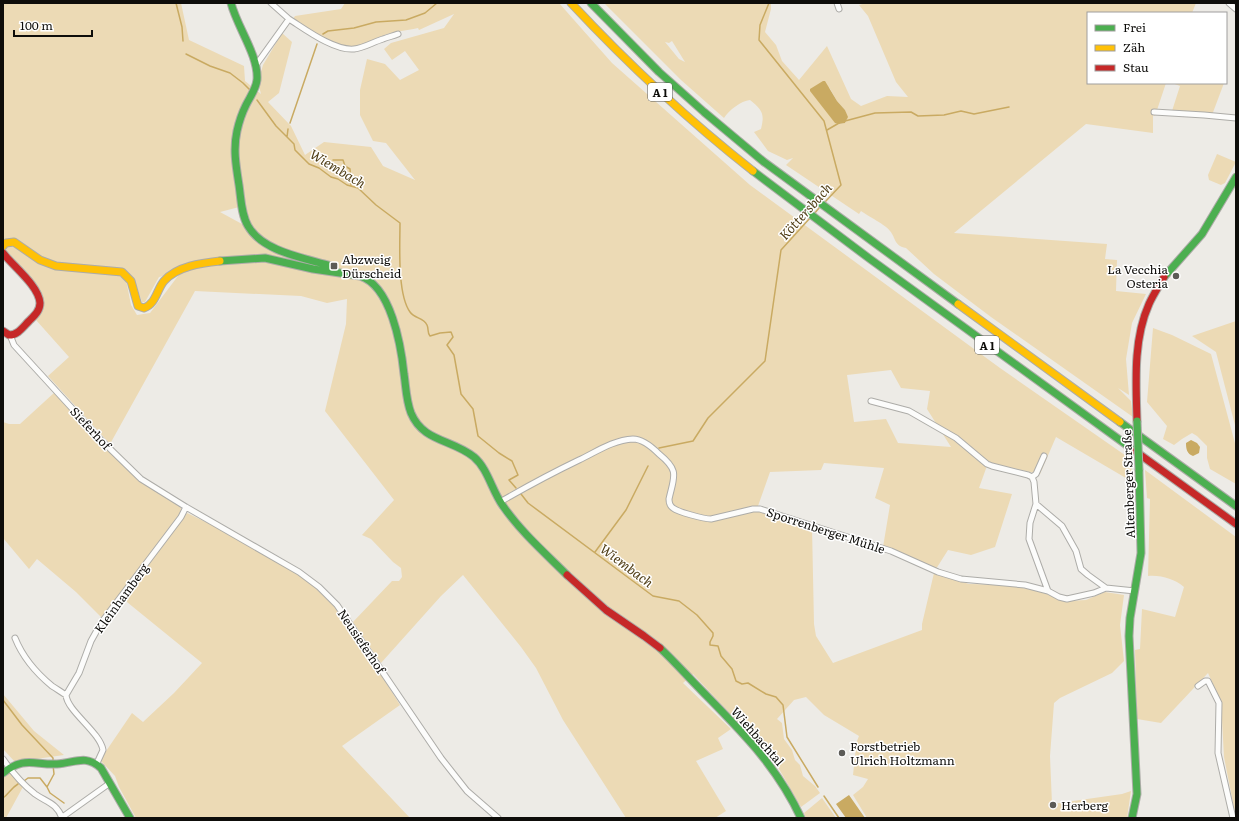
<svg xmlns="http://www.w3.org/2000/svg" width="1239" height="821" font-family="Literata,serif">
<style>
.green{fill:#ecdab5;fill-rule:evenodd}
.water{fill:#c9aa62}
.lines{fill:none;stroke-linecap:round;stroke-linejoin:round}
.stream{stroke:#c9aa62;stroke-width:1.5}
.street-casing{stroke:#adaca8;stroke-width:7}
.fast-casing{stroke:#adaca8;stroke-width:9}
.slow-casing{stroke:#adaca8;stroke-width:9}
.jam-casing{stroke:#adaca8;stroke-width:9}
.street{stroke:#fcfcfb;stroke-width:5}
.fast{stroke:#4caf50;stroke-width:7}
.slow{stroke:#ffc107;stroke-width:7}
.jam{stroke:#c62828;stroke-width:7}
.fast-bridge-casing{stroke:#adaca8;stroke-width:9;stroke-linecap:butt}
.fast-bridge{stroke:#4caf50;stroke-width:7}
.poi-dot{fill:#5c5b57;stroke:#fff;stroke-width:1.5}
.labels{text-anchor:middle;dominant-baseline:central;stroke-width:3;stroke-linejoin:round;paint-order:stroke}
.shield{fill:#fff;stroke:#565654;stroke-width:1}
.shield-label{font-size:11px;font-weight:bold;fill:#0e0d0a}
.poi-label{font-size:12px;fill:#0e0d0a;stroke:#fff;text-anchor:start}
.street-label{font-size:12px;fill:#0e0d0a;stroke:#fff}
.water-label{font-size:13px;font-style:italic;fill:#503e16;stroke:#fff}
</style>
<rect width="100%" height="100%" fill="#edebe6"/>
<!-- green -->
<path class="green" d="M3 3H181L189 40 244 66 245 81 261 94 258 82 263 65 282 33 292 42 279 93 268 102 291 126 305 155 324 142 371 147 383 166 415 180 386 143 373 141 360 115V90L367 59 385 64 400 80 419 70 405 51 392 60 384 49 391 43 444 28 454 14 419 30 418 28C406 31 394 31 382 36 372 39 364 46 353 47 334 48 309 28 293 19L295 16 341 9 345 3H559L612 63 750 185 1000 368 1132 460 1131 481 1056 437 1040 474 988 463 979 488 1012 494 995 547 971 555 948 550 936 569 883 547 890 505 875 498 884 468 824 463 821 470 770 472 758 506 715 516H709L701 515 674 507 671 509 709 521 758 511 812 527 814 624 816 636 833 663 922 630V624L934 573 949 578 969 584 1008 585 1042 592 1068 601 1086 600 1105 592 1124 595 1120 625 1124 661 1112 673 1060 698 1054 703 1050 756 1052 804 1122 794 1131 791 1127 818H867L853 795 863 787 868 779 853 775 856 747 854 744 857 741 859 736 824 715 806 697 794 700 777 719 782 723 784 739 792 750 795 760 800 765 803 776 815 786 820 793 801 807 775 762 693 674 683 683 731 729 718 738 723 749 696 761 726 811 715 818H626L563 720 536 668 521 647 463 575 441 596 381 663 353 622 392 581H399L402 577 401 568 393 562 371 539 362 535 394 500 325 411 346 324 347 299 327 303 301 296 195 291 110 444 48 376 69 357 36 320 42 310 43 295 8 255 3 256ZM236 157 248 218 252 228 258 235 255 240 242 224 220 212 243 206 233 172ZM181 272 150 313 137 315 131 305 126 280 137 287 142 302H145L159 277ZM891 370 901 388 930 391 927 409 951 447 898 443 886 419 854 422 847 375Z
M604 3H771V9L765 32 776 45 782 61 799 80 827 46 851 99 861 106 887 96 908 97 896 82 868 16 859 5 866 3H1196L1192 13H1088V83H1166L1155 116 1153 115V133L1086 124 954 233 1107 244 1105 259 1117 260 1116 291 1146 294 1132 323 1126 359 1129 395 1118 388 1131 401 1133 417 991 317 934 274 906 248C894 246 896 238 890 231 886 225 868 216 861 211L859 214 786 165 793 158 787 160 768 151 754 132 761 129C765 113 762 110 750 100 741 101 729 110 724 118L681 80ZM672 41 685 62 679 59 665 42 669 43ZM829 87 837 101 845 110 847 120 845 123 839 124Z
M1172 83H1224L1212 115 1172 111 1180 86Z
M1217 154 1236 162 1225 183 1221 185 1209 180 1208 175Z
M1236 321V429L1216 352 1192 336Z
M1153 328 1172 335 1211 354 1236 447V484L1210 469 1207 458V446L1197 436 1192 433 1182 439 1174 445 1163 439 1167 426 1147 402Z
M55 392 130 472 177 504 181 508 180 516 102 618 76 592 37 559 29 569 3 538V422L9 424H20Z
M1145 470 1236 537V818L1224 757 1221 702 1208 673 1161 723 1137 719 1135 650 1140 649 1142 609 1175 617 1184 587C1174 579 1162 575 1148 576L1150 499 1147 498Z
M187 513 239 538 299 572 326 595 347 620 400 705 342 746 410 818H136L119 787 115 776 100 760 132 713 143 722 174 693 202 663 122 598Z
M3 694 34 731 64 755 15 762 3 749Z
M3 763 24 785 6 818H3Z
M822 798 836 818H806L804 813Z"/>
<!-- water -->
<path class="water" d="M823 81H825L837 101 845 110 848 117 845 123 839 124 835 123 810 91V89Z
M1191 440 1197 443 1200 447 1199 453 1193 456C1187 454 1186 449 1186 443Z
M849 795 865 818H846L836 804Z"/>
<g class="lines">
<!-- stream -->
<path class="stream" d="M176 3 182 27 183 41
M769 3 760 25 759 40 824 121 841 185 825 202
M323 34 328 31 354 28 376 22 406 20 425 13 437 3
M186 54 210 66 230 73 243 83 250 90
M257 100 276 126 294 144 295 150 309 164 319 168 331 177 338 179 347 185 358 188 376 205 400 223C400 245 397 294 410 312 415 319 423 317 427 325 429 329 427 333 430 336L440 333 451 332 453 337 447 345 454 355 461 394 473 409 478 436 499 453 512 461 518 475 509 480 516 488
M845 121 875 113 911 112 918 116 944 115 961 111 974 114 1009 107
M290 123 317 44
M827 130 839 123
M287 137 288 129
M333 160H343L345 166 350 169 351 185
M814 214 819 208
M659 448 693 441 708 418 765 361 781 250 810 218
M521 494 528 503 653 596 679 601 697 615 713 633V636L710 642V645L718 646 721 656 732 669 736 681 742 684 748 683 766 694 776 697 783 705 787 737 818 787
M595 552 626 510 648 466
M3 700 22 725 53 758V762
M53 765 54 774 47 787 50 793 64 803
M24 781 28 778H40L47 787
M824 796 839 818
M3 798C9 794 11 788 18 784"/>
<!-- street casing -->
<g class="street-casing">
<path id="street" d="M837 3 839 9
M1229 3 1236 9
M289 19C305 29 334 51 354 49 364 48 373 42 383 39 388 37 393 36 398 34
M256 65 289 19 271 3
M1154 112 1204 115 1236 118
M10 335 14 345 102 441 141 479 186 507 299 572 319 587 337 605 441 758 467 791 498 818
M871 401 909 411 956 438 987 464 992 466 1028 475 1032 477 1034 482 1036 504 1030 523 1029 539 1048 591
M1032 477 1036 474 1044 456
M500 502C526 487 552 473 579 460 596 452 613 440 633 439 642 439 653 448 659 454 680 471 674 476 669 499 669 503 670 506 673 508 678 512 704 519 711 519L753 509H760L891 551 938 572 961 579 1025 585 1048 591 1059 597 1067 599 1094 593 1106 588 1135 591
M1036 504 1062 526 1076 551 1081 569 1088 575 1106 588
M15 638C23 658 35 672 52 686 57 689 61 692 66 695 67 711 100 732 103 750L97 763
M1198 686 1205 681H1208L1219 703 1218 753 1233 818
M66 695 79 673 91 641 101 623 181 517 186 507
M3 759C12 772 22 784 35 794 46 802 57 803 62 818
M61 818 110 783"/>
</g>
<!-- fast casing -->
<g class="fast-casing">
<path id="fast" d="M231 3C237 27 259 56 257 80 256 89 250 97 246 105 242 113 239 122 237 131 233 149 236 166 239 185 241 198 241 214 248 226 263 252 305 258 331 266L333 272
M591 3 659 72 704 112 764 162 958 304
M753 171 870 259 1135 451
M220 261 265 258 313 269 360 276C391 286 401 345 404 374 406 387 406 400 411 413 423 442 452 439 474 457 488 469 492 491 503 506 521 532 545 553 567 575
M1164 277 1202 234 1236 177
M1120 422 1236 506
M660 648C675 662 688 677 702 691 742 732 777 766 801 818
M3 773C24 756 34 765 57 764 75 763 85 754 101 768L130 818
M1132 818 1137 794 1129 636 1130 618 1141 553 1139 470"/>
</g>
<!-- slow casing -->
<g class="slow-casing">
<path id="slow" d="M571 3C628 64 688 120 753 171
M3 246 6 243 14 242 40 260 56 266 122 272 131 281 138 306 144 308C156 304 157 289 164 281 177 266 202 263 220 261
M958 304 1120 422"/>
</g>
<!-- jam casing -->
<g class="jam-casing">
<path id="jam" d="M3 253C13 266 39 286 40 303 40 311 34 316 29 321 23 327 18 335 9 335L3 331
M1137 421C1136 382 1133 340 1149 304 1153 295 1159 286 1164 277
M1135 451 1236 524
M567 575 606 610 644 636 660 648"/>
</g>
<!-- street -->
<use href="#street" class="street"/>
<!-- fast -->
<use href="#fast" class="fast"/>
<!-- slow -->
<use href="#slow" class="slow"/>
<!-- jam -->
<use href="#jam" class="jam"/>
<!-- fast-bridge casing -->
<g class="fast-bridge-casing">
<path id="fast-bridge" d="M1137 421 1139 470"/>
</g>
<!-- fast-bridge -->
<use href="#fast-bridge" class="fast-bridge"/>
</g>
<!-- markers -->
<g class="poi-dot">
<rect x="330" y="262" width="8" height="8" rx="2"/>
<circle cx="1176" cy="276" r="4"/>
<circle cx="842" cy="753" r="4"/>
<circle cx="1053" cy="805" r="4"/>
</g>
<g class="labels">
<!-- shield labels -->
<g class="shield">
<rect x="648" y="83" width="24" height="18" rx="3"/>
<rect x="975" y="336" width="24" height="18" rx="3"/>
</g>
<g class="shield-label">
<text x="660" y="92">A 1</text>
<text x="987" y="345">A 1</text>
</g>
<!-- poi labels -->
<g class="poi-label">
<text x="342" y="259">Abzweig<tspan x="342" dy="14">Dürscheid</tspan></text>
<text x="1168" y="269" text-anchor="end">La Vecchia<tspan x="1168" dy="14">Osteria</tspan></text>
<text x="850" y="746">Forstbetrieb<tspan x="850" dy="14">Ulrich Holtzmann</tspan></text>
<text x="1061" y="805">Herberg</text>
</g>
<!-- street labels -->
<g class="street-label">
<text transform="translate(91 428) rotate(47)">Sieferhof</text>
<text transform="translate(1128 484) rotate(-92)">Altenberger Straße</text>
<text transform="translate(826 530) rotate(18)">Sporrenberger Mühle</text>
<text transform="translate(121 598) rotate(-54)">Kleinhamberg</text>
<text transform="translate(362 641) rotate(56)">Neusieferhof</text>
<text transform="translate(758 736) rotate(49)">Wiehbachtal</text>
</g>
<!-- water labels -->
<g class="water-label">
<text transform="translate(338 168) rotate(31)">Wiembach</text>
<text transform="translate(805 211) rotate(-48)">Köttersbach</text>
<text transform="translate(627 565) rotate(37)">Wiembach</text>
</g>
</g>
<!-- border -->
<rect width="1239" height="821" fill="none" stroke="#0e0d0a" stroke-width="8"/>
<!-- legend -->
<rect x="1087" y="12" width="140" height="72" fill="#ffffff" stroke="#9f9e9d"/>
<rect x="1095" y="25" width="20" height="6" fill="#4caf50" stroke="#9f9e9d"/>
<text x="1123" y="32" font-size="12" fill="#0e0d0a">Frei</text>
<rect x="1095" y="45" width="20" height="6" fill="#ffc107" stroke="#9f9e9d"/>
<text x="1123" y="52" font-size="12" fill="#0e0d0a">Zäh</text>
<rect x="1095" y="65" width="20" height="6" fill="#c62828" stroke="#9f9e9d"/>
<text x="1123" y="72" font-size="12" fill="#0e0d0a">Stau</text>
<!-- scale -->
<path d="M14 30v6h78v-6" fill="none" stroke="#0e0d0a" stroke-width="2"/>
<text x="20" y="30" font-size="12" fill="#0e0d0a" stroke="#ffffff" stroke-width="3" paint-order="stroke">100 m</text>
</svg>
